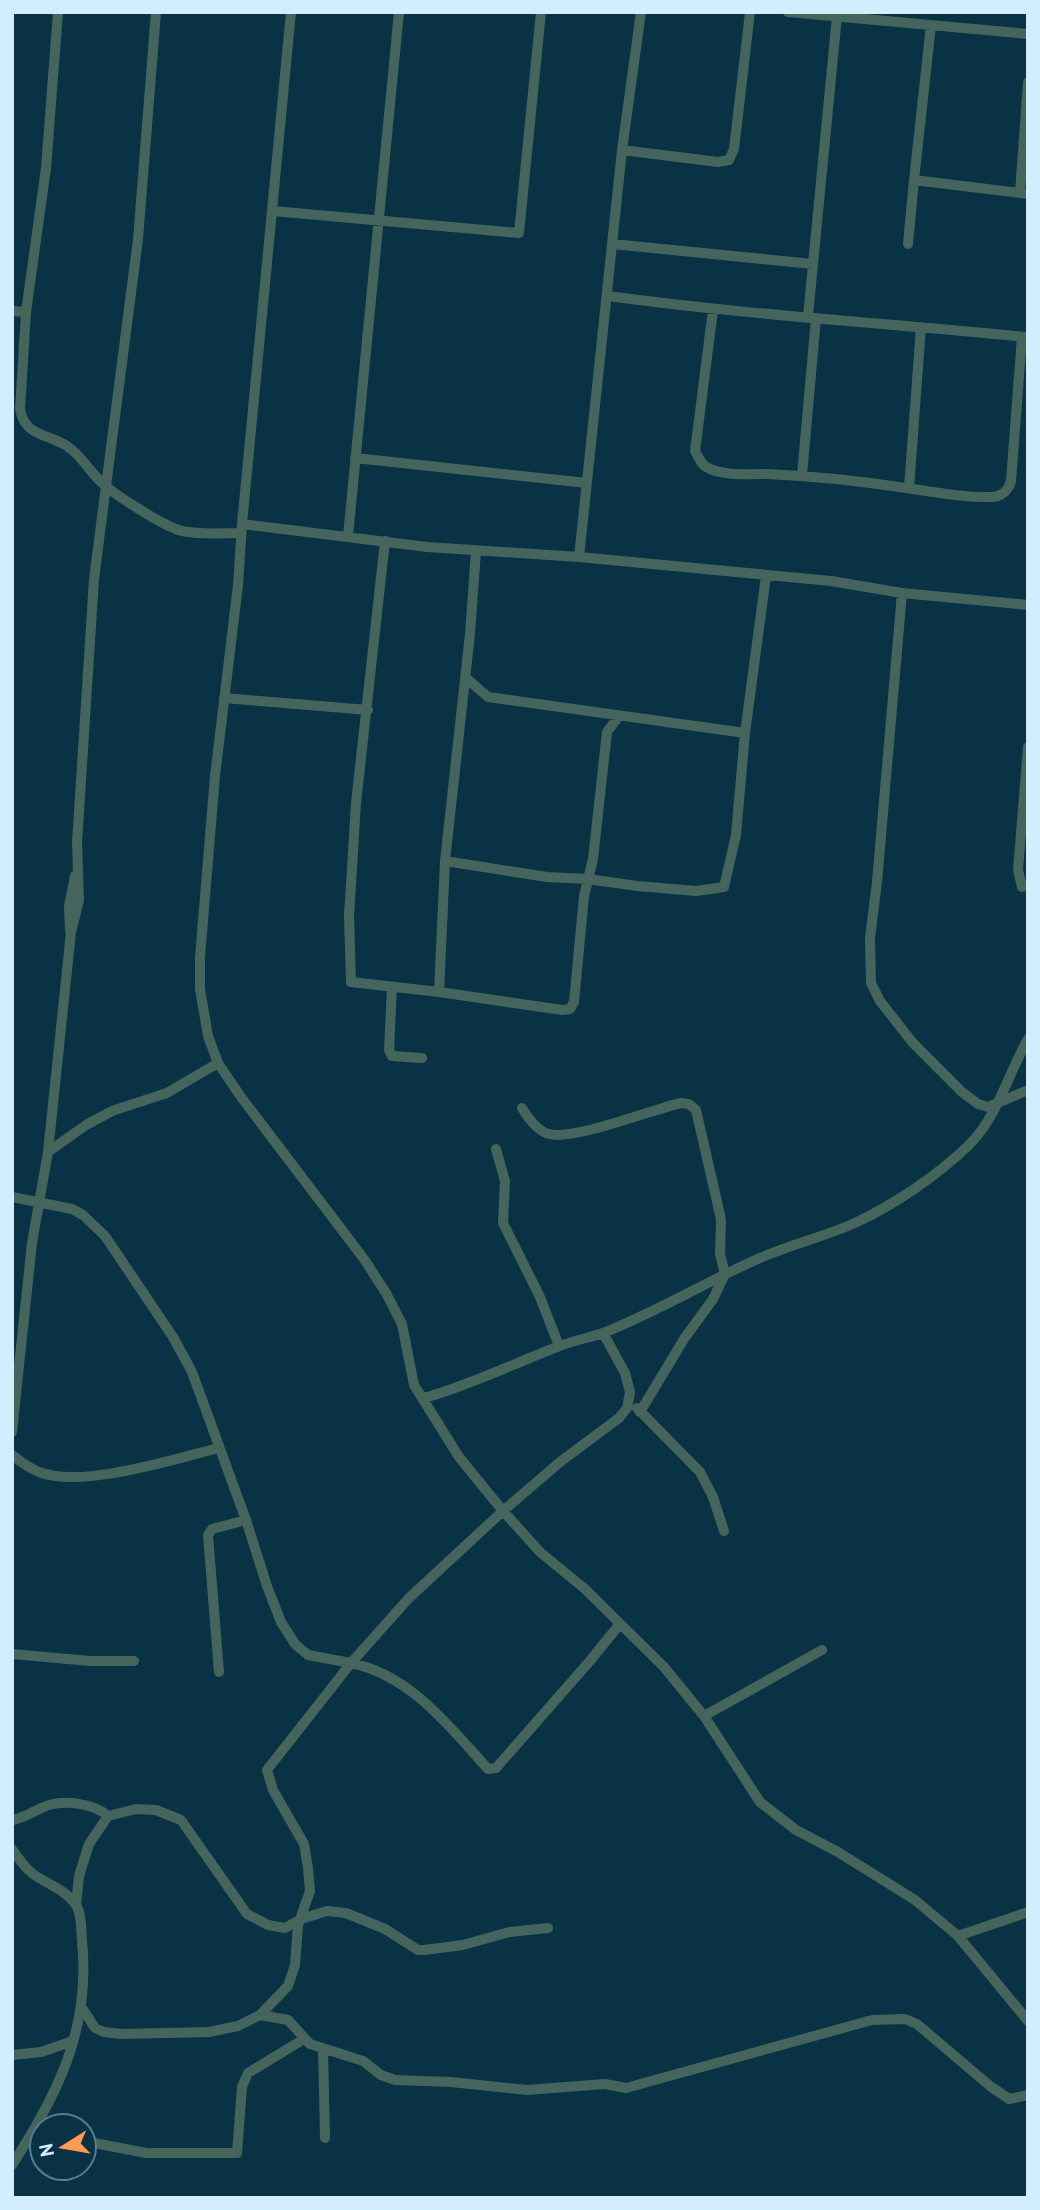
<svg xmlns="http://www.w3.org/2000/svg" width="1040" height="2210" font-family="'PT Sans',sans-serif">
<style>
.lines{fill:none;stroke-linecap:round;stroke-linejoin:round}
.street{stroke:#45655c;stroke-width:10}
</style>
<rect width="100%" height="100%" fill="#093245"/>
<g class="lines">
<!-- street -->
<path class="street" d="M58 12 46 168 26 312 20 409C25 439 52 433 71 449 82 458 90 471 100 481 113 494 165 527 182 531 201 535 222 533 241 533
M788 12 1028 34
M622 150 718 162 729 160 734 149 750 12
M914 180 931 25
M1020 193 1028 82
M273 211 519 233 541 12
M612 244 813 264
M908 244 914 180 1028 194
M608 296C747 315 886 323 1026 337
M713 310 695 451C699 458 701 465 708 468 723 476 750 474 767 474 814 476 860 481 906 488 935 492 963 498 992 497 1003 496 1008 491 1011 481L1022 337
M12 311 26 312
M808 316 837 16
M355 458 587 483
M802 475 816 318
M909 488 921 327
M242 524 427 547 579 557 831 581 902 593 1028 605
M348 536 399 12
M385 541 356 803 349 916 351 982 439 992 562 1010 570 1009 574 1002 584 896 593 859 607 732 619 716
M579 557 622 150 641 12
M902 593 877 882 870 938 871 983 880 1001 913 1043 962 1092 978 1104 988 1107 1028 1090
M465 677 488 697 745 733
M224 698 368 710
M445 861 547 877 588 879 637 886 696 891 724 887 736 835 745 733 766 576
M1022 887 1018 870 1028 747
M70 931 69 906 75 876
M392 987 389 1050 392 1056 422 1058
M439 992 445 861 470 634 476 551
M522 1108C528 1118 538 1131 549 1134 572 1141 654 1109 681 1103L689 1104 696 1110 718 1206 721 1220 720 1254 725 1274 713 1299 684 1339 640 1412
M496 1149 505 1181 503 1223 540 1297 559 1346
M48 1152 86 1125 112 1111 167 1093 218 1063
M12 1197 72 1209 83 1215 105 1236 173 1337 192 1372 246 1520 267 1586 281 1622 295 1644 308 1655 351 1663 409 1598 503 1511 459 1457 414 1385 402 1324 386 1293 364 1259 241 1097 218 1063 208 1036 200 989V957L215 776 238 585 242 524 291 12
M603 1333 625 1373 630 1392 627 1408 619 1418 560 1462 503 1511 540 1552 585 1589 664 1667 704 1716 760 1802 796 1830 838 1852 915 1900 958 1936 1028 2021
M424 1398C470 1385 513 1364 557 1347 572 1341 588 1338 603 1333 654 1313 701 1285 751 1262 785 1246 821 1238 855 1223 894 1205 938 1175 969 1145 998 1116 1008 1074 1028 1039
M637 1408 700 1472 713 1497 724 1531
M12 1432 32 1243 48 1152 71 932 79 900 77 843 94 579 138 239 156 12
M12 1455C21 1462 29 1468 39 1472 82 1489 174 1459 219 1448
M12 1654 90 1661H134
M219 1672 208 1535 212 1529 246 1520
M704 1716 822 1650
M12 1820C26 1818 36 1809 49 1805 67 1800 95 1804 108 1816
M12 1849C18 1858 25 1868 33 1874 47 1884 66 1890 76 1905 82 1914 81 1931 82 1941 91 2028 58 2094 12 2165
M76 1905 79 1876 89 1844 108 1816 136 1809 156 1810 181 1820 247 1914 268 1925 285 1928 301 1919 327 1911 346 1913 385 1929 418 1950H424L463 1945 509 1932 548 1928
M958 1936 1028 1912
M82 2008 95 2028 104 2032 122 2034 209 2032 238 2026 260 2015 288 1986 295 1965 298 1925 310 1891 308 1868 304 1844 273 1790 267 1770 351 1663C410 1675 449 1726 488 1769L496 1768 589 1662 619 1625
M260 2015 288 2020 310 2044 363 2061 381 2075 395 2080 451 2082 527 2090 605 2084 626 2088 872 2020 905 2019 917 2024 990 2086 1009 2099 1028 2095
M323 2050 325 2138
M12 2055 41 2052 73 2041
M84 2141 146 2153H237L242 2087 248 2073 304 2039"/>
</g>
<!-- border -->
<rect width="1040" height="2210" fill="none" stroke="#d2eefe" stroke-width="28"/>
<!-- north arrow -->
<g transform="translate(63 2147) rotate(259)"><circle r="33" fill="#093245" stroke="#597d8f" stroke-width="2"/>
<path d="M0-5L12 26L0 18L-12 26Z" fill="#fd9c56"/>
<text y="-10" font-size="19" font-weight="bold" text-anchor="middle" fill="#d2eefe">N</text>
</g>
</svg>
